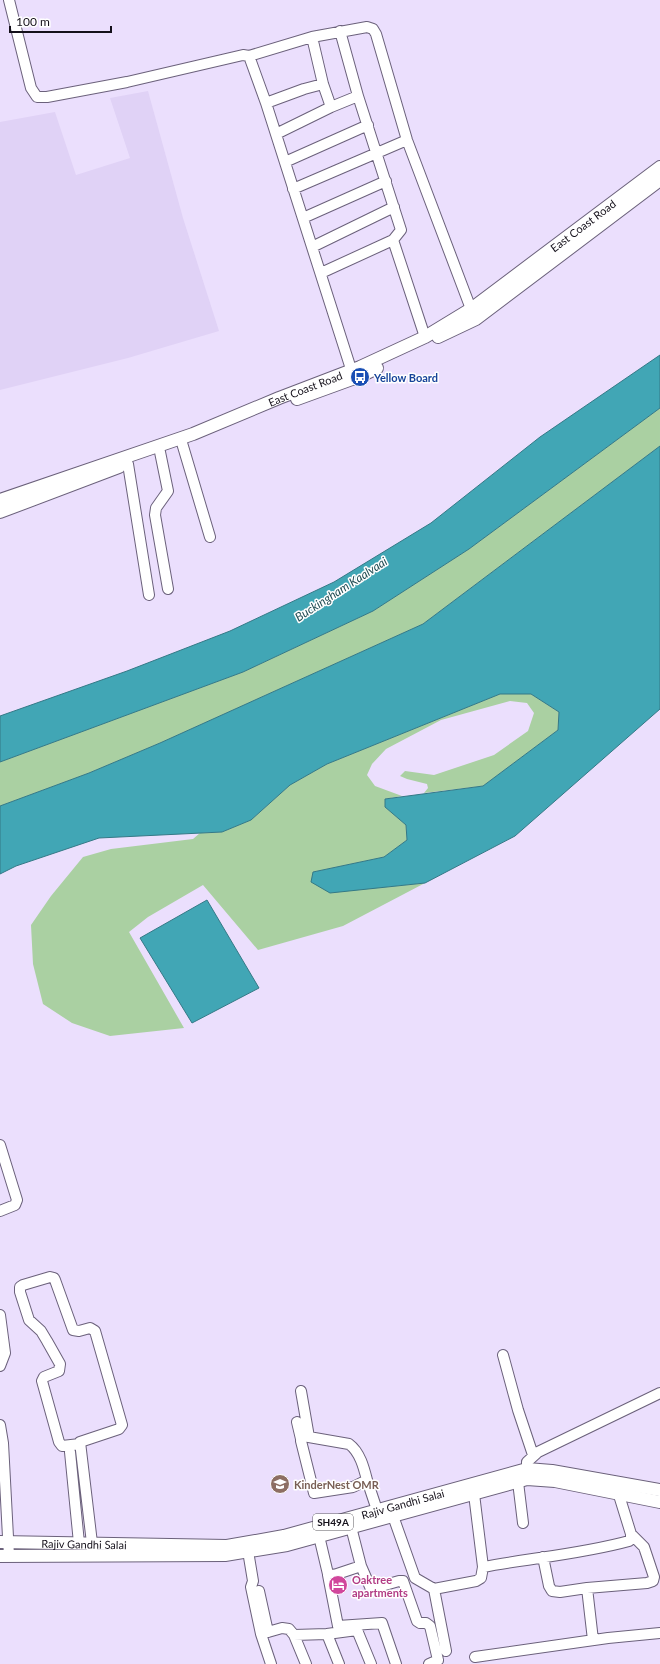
<svg xmlns="http://www.w3.org/2000/svg" width="660" height="1664" font-family="Lato,sans-serif">
<style>
.built{fill:#e0d2f6}
.green{fill:#aad0a2}
.water{fill:#41a6b5;stroke:#347986}
.lines{fill:none;stroke-linecap:round;stroke-linejoin:round}
.minor-casing{stroke:#6b617b;stroke-width:12}
.major-casing{stroke:#6b617b;stroke-width:14}
.minor{stroke:#fff;stroke-width:10}
.major{stroke:#fff;stroke-width:12}
.labels{text-anchor:middle;dominant-baseline:central;stroke-width:3;stroke-linejoin:round;paint-order:stroke}
.shield{fill:#fff;stroke:#5a585f;stroke-width:1}
.shield-label{font-size:10px;font-weight:bold;fill:#14101a}
.street-label{font-size:11px;fill:#14101a;stroke:#fff}
.transit-label{font-size:11px;font-weight:bold;fill:#164399;stroke:#fff;text-anchor:start}
.education-label{font-size:11px;font-weight:bold;fill:#785e54;stroke:#fff;text-anchor:start}
.hotel-label{font-size:11px;font-weight:bold;fill:#b23c85;stroke:#fff;text-anchor:start}
.water-label{font-size:12px;font-style:italic;fill:#214d54;stroke:#fff}
</style>
<rect width="100%" height="100%" fill="#ebdffd"/>
<!-- built -->
<path class="built" d="M148 91 183 218 219 331 128 358 0 390V122L55 112 76 175 130 158 110 98Z"/>
<!-- green -->
<path class="green" d="M660 408V446L423 624 160 743 89 773 0 806V762L243 672 373 611 469 549Z
M500 694H531L559 712 558 730 483 786 424 793 428 788 427 784 407 779 400 776 405 771 434 775 494 755 528 731 534 713 527 703 510 701 441 720 386 749 372 764 367 775 375 786 402 796 385 799V807L406 825 407 840 384 857 313 872 386 887 425 883 343 926 258 950 203 885 148 917 129 932 184 1028 110 1036 72 1023 43 1004 33 964 31 925 51 896 83 857 111 849 193 839 200 833 222 832 251 820 290 785 327 764Z"/>
<!-- water -->
<path class="water" d="M660 355V408L469 549 373 611 243 672 0 762V716L127 671 230 631 334 582 431 523 540 437Z
M660 446V709L515 836 425 883 330 893 311 882 313 872 384 857 407 840 406 825 385 807V799L483 786 558 730 559 712 531 694H500L327 764 290 785 251 820 222 832 99 838 16 866 0 874V806L89 773 160 743 423 624Z
M207 900 259 988 192 1023 140 938Z"/>
<g class="lines">
<!-- minor casing -->
<g class="minor-casing">
<path id="minor" d="M9 0 31 88 37 97H47L127 82 243 55 249 56 266 103 351 369
M312 37 323 84 331 107
M249 56 312 37 367 27 373 29 376 34 407 140 471 309
M266 103 304 89 323 84
M276 134 331 107 358 96
M285 162 368 125
M293 189 407 140
M303 218 386 181
M393 240 425 337
M312 247 394 207
M321 273 393 240 401 230 358 96 340 31
M182 443 210 537
M160 452 168 491 156 508 155 515 168 589
M128 464 149 595
M0 1145 17 1200 15 1205 0 1211
M0 1315 5 1353 0 1366
M503 1355 518 1410 533 1455
M301 1391 309 1437
M297 1422 301 1439
M0 1425 3 1443 9 1556
M303 1436 349 1444C360 1452 364 1468 367 1480L353 1487 314 1493 301 1441Z
M80 1444 62 1446 59 1442 42 1381 44 1377 59 1371 60 1364 47 1341 41 1331 29 1320 20 1292V1287L23 1285 50 1277 54 1278 55 1280 73 1330 79 1331 90 1328 95 1331 122 1425 119 1429 80 1442 92 1543V1551
M70 1452 79 1543
M527 1475V1462L538 1452 660 1393
M367 1480 377 1510
M518 1482 523 1523
M474 1494 483 1567
M393 1516 415 1578 434 1589 476 1581 481 1578 483 1567C531 1558 582 1554 629 1541L631 1539V1534L618 1492
M319 1536 328 1574 334 1575 361 1566 351 1527
M248 1551 253 1581 251 1587 261 1634 271 1664
M543 1557 549 1586 552 1591 560 1592 587 1588
M361 1566 371 1589 399 1581H403L417 1621 420 1623H426L430 1626 438 1660 429 1664
M328 1575 338 1626 382 1623 396 1664
M434 1589 446 1651
M259 1591 268 1632
M261 1634 282 1628 289 1629 294 1635 306 1664
M327 1634 357 1630 371 1664
M294 1635 327 1634 339 1664
M593 1640 587 1588 647 1583 653 1581 654 1577 644 1547 631 1534
M475 1657 608 1638 660 1633"/>
</g>
<!-- major casing -->
<g class="major-casing">
<g id="major">
<path d="M438 337 476 319 660 180"/>
<path d="M297 399 363 375 377 368"/>
<path id="s1" d="M0 500 193 434 279 398 360 367 425 337 471 309 660 167"/>
<path d="M0 512 119 467"/>
<path id="s2" d="M0 1542 227 1546 284 1536 527 1469 552 1471 660 1490"/>
<path d="M0 1556 225 1555 287 1545 527 1479 555 1481 660 1502"/>
</g>
</g>
<!-- minor -->
<use href="#minor" class="minor"/>
<!-- major -->
<use href="#major" class="major"/>
</g>
<!-- icons -->
<defs>
<g id="bus-disc" transform="scale(1)"><circle r="9.5" fill="#1a4fb4" stroke="#fff"/><path d="M-5-6H5V4H4V6H2V4H-2V6H-4V4H-5ZM-3.5-4V0h7V-4ZM-3.5 1.2v1.5H-2V1.2ZM2 1.2v1.5H3.5V1.2Z" fill="#fff"/></g>
<g id="school-disc" transform="scale(1)"><circle r="9.5" fill="#8d6e63" stroke="#fff"/><path d="M0-5L7-2L0 1L-7-2ZM-4 1L0 2.5L4 1V4Q0 6-4 4Z" fill="#fff"/></g>
<g id="hotel-disc" transform="scale(1)"><circle r="9.5" fill="#d1479c" stroke="#fff"/><path d="M-6-4.5h1.5V1H6V5H4.5V3h-9V5H-6ZM-4 0a1.8 1.8 0 1 1 3.6 0ZM.5 0V-2.5h3Q6-2.5 6 0Z" fill="#fff"/></g>
</defs>
<g fill-rule="evenodd">
<use href="#bus-disc" x="360" y="377"/>
<use href="#school-disc" x="280" y="1484"/>
<use href="#hotel-disc" x="338" y="1585"/>
</g>
<g class="labels">
<!-- shield labels -->
<rect class="shield" x="313" y="1514" width="40" height="16" rx="3"/>
<g class="shield-label">
<text x="333" y="1522">SH49A</text>
</g>
<!-- street labels -->
<g class="street-label">
<text stroke="none"><textPath href="#s1" startOffset="649">East Coast Road</textPath></text>
<text stroke="none"><textPath href="#s1" startOffset="325">East Coast Road</textPath></text>
<text stroke="none"><textPath href="#s2" startOffset="408">Rajiv Gandhi Salai</textPath></text>
<text stroke="none"><textPath href="#s2" startOffset="84">Rajiv Gandhi Salai</textPath></text>
</g>
<!-- transit labels -->
<g class="transit-label">
<text x="374" y="377">Yellow Board</text>
</g>
<!-- education labels -->
<g class="education-label">
<text x="294" y="1484">KinderNest OMR</text>
</g>
<!-- hotel labels -->
<g class="hotel-label">
<text x="352" y="1579">Oaktree<tspan x="352" dy="13">apartments</tspan></text>
</g>
<!-- water labels -->
<g class="water-label">
<text transform="translate(341 589) rotate(-33)">Buckingham Kaalvaai</text>
</g>
</g>
<!-- scale -->
<path d="M10 26v6h101v-6" fill="none" stroke="#14101a" stroke-width="2"/>
<text x="16" y="26" font-size="12" fill="#14101a" stroke="#ffffff" stroke-width="3" paint-order="stroke">100 m</text>
</svg>
